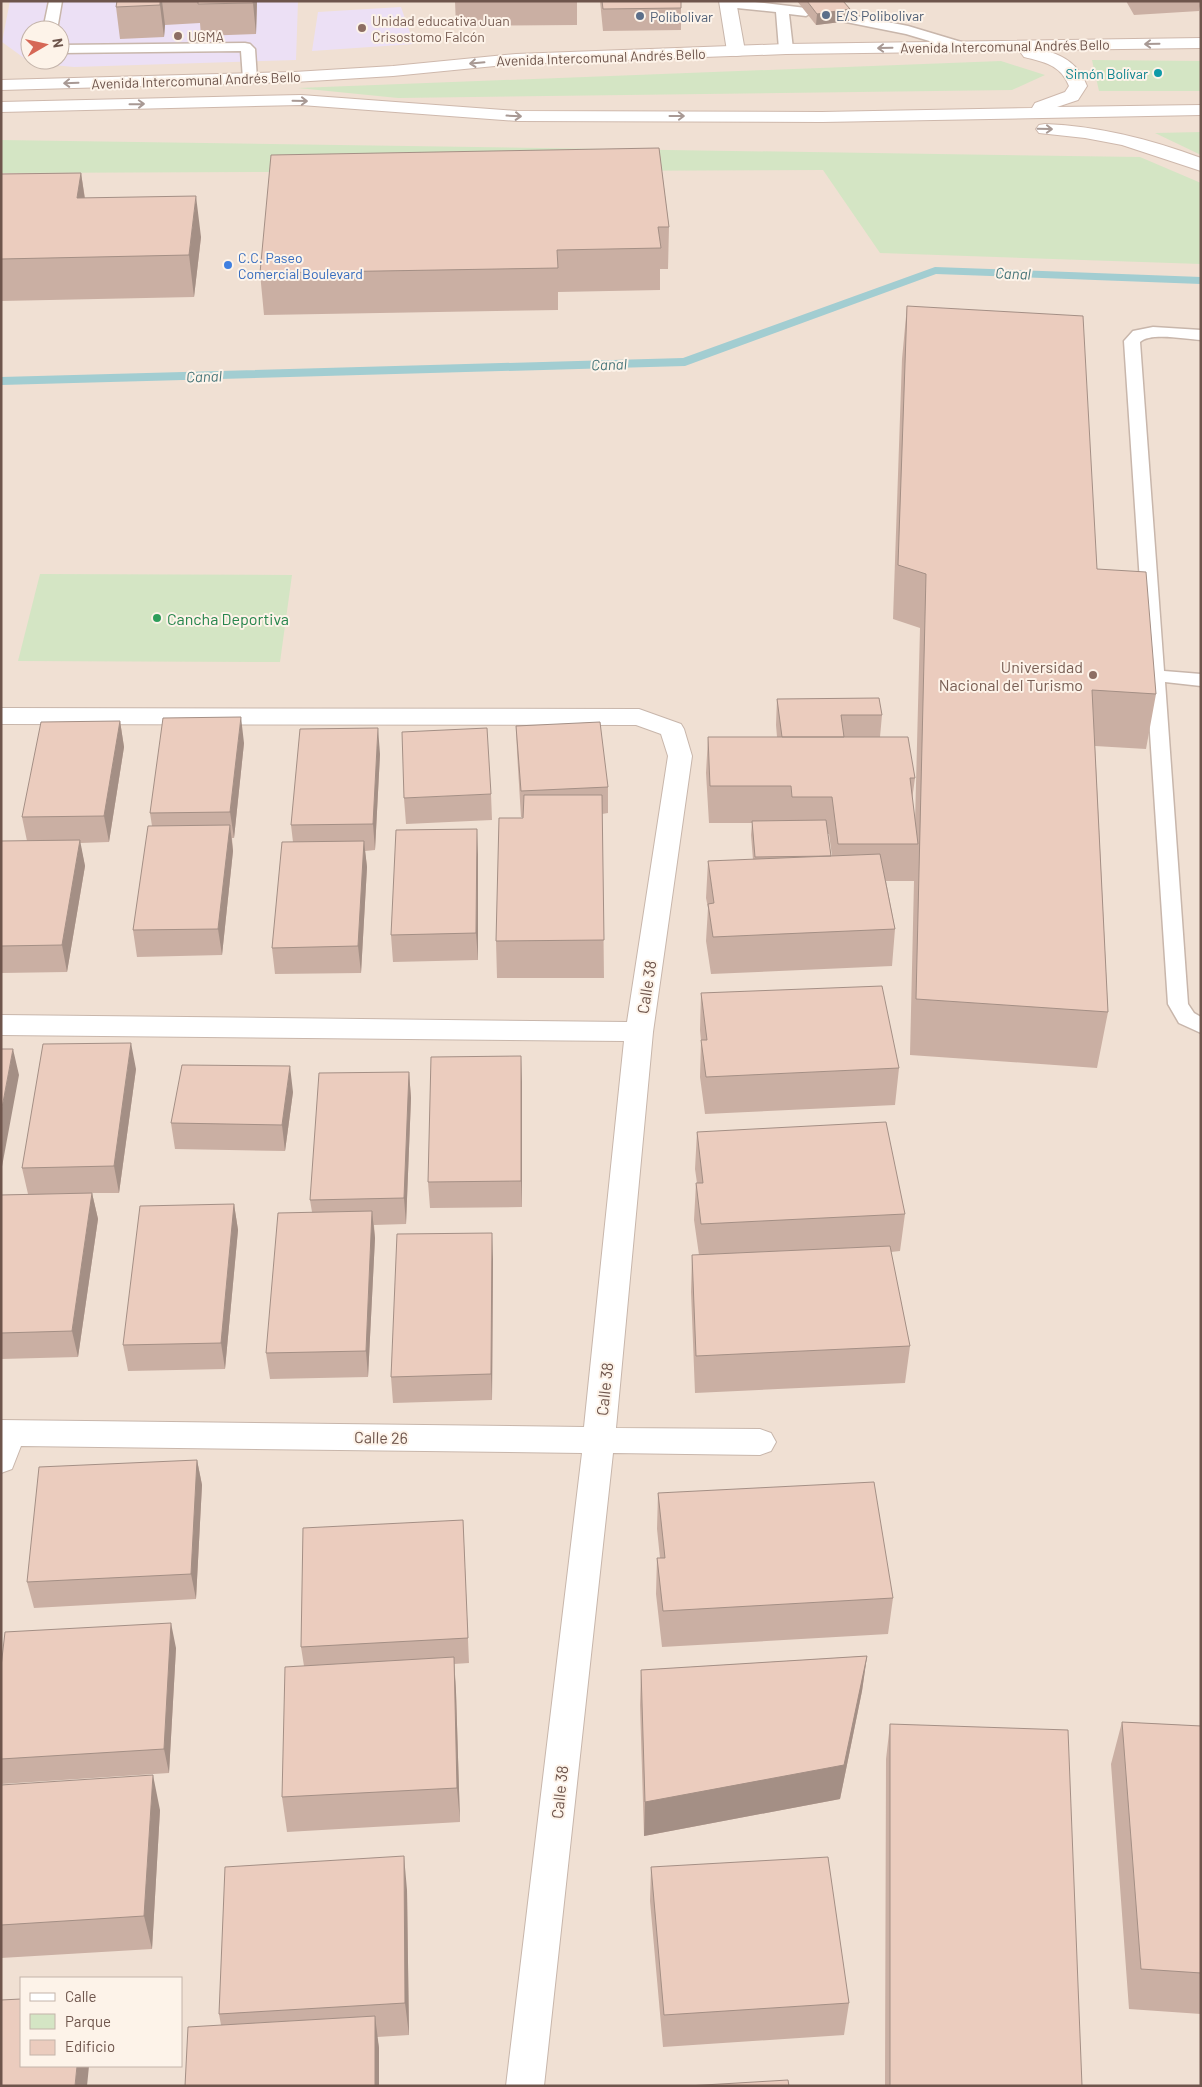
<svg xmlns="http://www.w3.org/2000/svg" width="1202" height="2087" font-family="Barlow,sans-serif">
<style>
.residential{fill:#f0e0d3;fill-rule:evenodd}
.education{fill:#ece0f5;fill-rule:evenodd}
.green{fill:#d4e5c4}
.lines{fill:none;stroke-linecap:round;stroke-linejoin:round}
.stream{fill:#a2cdd1;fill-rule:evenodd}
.lane-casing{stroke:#c8b6ab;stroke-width:3}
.street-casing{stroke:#c8b6ab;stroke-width:2}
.secondary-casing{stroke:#ceb8ac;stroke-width:2}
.lane{fill:#fff;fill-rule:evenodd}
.street{fill:#fff;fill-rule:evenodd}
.secondary{fill:#fff;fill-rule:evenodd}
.wall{fill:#caafa3;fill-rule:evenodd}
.shaded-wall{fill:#a48f85}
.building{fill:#ebccbe;stroke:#a48f85}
.oneway{stroke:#a89994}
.service-dot{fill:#5c6f8a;stroke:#fdf3e9;stroke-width:2}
.education-dot{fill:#8d6e63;stroke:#fdf3e9;stroke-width:2}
.culture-dot{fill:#0f9aa8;stroke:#fdf3e9;stroke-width:2}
.shop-dot{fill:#3f7fe0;stroke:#fdf3e9;stroke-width:2}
.leisure-dot{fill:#2e9e5b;stroke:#fdf3e9;stroke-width:2}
.labels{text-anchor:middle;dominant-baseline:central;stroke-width:4;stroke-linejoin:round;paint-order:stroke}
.far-service-label{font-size:14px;fill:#4e5e75;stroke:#fdf3e9;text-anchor:start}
.far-education-label{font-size:14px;fill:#785e54;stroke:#fdf3e9;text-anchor:start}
.far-street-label{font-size:14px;fill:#6e554c;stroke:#fdf3e9}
.far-culture-label{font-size:14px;fill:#0d838f;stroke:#fdf3e9;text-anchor:end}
.far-shop-label{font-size:14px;fill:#366cbe;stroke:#fdf3e9;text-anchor:start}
.far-water-label{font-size:15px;font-style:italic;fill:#467579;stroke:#fdf3e9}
.leisure-label{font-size:16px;fill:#27864d;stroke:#fdf3e9;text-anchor:start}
.education-label{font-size:16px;fill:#785e54;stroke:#fdf3e9;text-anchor:end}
.street-label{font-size:16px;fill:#6e554c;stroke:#fdf3e9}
</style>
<rect width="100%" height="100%" fill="#f9efe3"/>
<!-- residential -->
<path class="residential" d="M1 1H1201V2086H1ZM30 30H60V60H30ZM21 1978H181V2066H21Z"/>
<!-- education -->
<path class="education" d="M10 1H298L296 60 74 67 31 63 2 42ZM30 30H60V60H30Z
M401 7 414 44 312 51 318 12Z"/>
<!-- green -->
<path class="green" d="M1092 60 1201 61V91H1099Z
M1001 61 1045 75 1012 90 398 98 298 88Z
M1201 132V155L1155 133Z
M1 140 1140 157 1201 183V264L880 253 823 170 1 173Z
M40 574 292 575 280 662 18 661Z"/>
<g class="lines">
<!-- stream -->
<path class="stream" d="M935 267 1201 277V284L936 274 685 366 1 385V377L683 358Z"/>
<!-- lane casing -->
<g class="lane-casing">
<path id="lane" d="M49 1H62L57 30H43Z
M722 1H746L806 8 813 12 806 16 789 14 793 49 786 53 779 49 776 12 727 7 722 6Z
M846 14 908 26 968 44 970 47 963 51 906 34 841 21 839 18 841 15Z
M245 43 250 44 255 49 257 79 250 83 243 79 241 51 60 53V45Z
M1153 327 1201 330V340C1186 339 1150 332 1140 342L1164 671 1201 674V686L1165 682 1188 1004 1194 1013 1201 1017V1033L1179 1023 1168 1004 1124 341 1133 331Z"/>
</g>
<!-- street casing -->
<g class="street-casing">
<path id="street" d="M719 1H736L745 51 742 55 736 56 730 55 727 51Z
M1 708 639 709 681 724 684 729 692 756 653 1032 616 1428 760 1429 771 1433 776 1442 771 1451 760 1455 613 1453 544 2086H506L582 1453 21 1446 12 1469 1 1473V1420L584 1427 624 1041 1 1035V1015L627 1022 668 756 661 734 636 725 1 724Z"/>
</g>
<!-- secondary casing -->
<g class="secondary-casing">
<path id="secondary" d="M1201 38V48L1044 50C1065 56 1079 65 1087 86L1078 100 1057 107 1201 105V115L822 122 517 121 301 105 1 112V102L301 95 517 111 822 112 1032 108 1035 103 1065 92 1069 86C1061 65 1044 62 1024 57L1021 53 1023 51 786 54 516 64 393 76 294 82 1 90V80L294 72 393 66 516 54 786 44Z
M1045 124C1099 126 1150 139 1201 158V171L1122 145 1085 138 1039 133 1036 129 1039 125Z"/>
</g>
<!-- lane -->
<use href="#lane" class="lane"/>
<!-- street -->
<use href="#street" class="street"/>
<!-- secondary -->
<use href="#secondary" class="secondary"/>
</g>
<!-- wall -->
<path class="wall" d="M117 1H257L256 34 201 36 200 23 165 25 164 37 120 39 116 7Z
M455 1H577V25L456 26Z
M600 1H681V30L603 31Z
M797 1H843L850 9 849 21 816 25Z
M1126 1H1201L1199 11 1134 15Z
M659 148 669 227 668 269H660V290L558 292V310L264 315 260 273Z
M81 173 85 198 201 237 194 297 1 301V174Z
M907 306 1097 569 1156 694 1146 749 1095 746 1108 1012 1097 1068 910 1055 914 881H886L895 929 892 966 711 974 706 941 708 908 706 898 708 861 753 860 751 835 752 823H709L706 773 708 737H777L776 725 777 699 882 715 880 737 915 778 912 800 915 823 920 628 893 619 902 359ZM828 834H829L832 856H831Z
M120 721 124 747 109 842 80 843 85 866 67 972 1 973V841H27L22 817Z
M516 726 608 787V813L602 814 604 978H497L496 941 523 818V817H521L517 752Z
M244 743 234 838H232L233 851 222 955 137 957 133 930 152 826 150 813Z
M380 754 375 850 365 851 367 867 361 973 275 974 272 948 293 842 291 825Z
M491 794 492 820 406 824 404 798Z
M478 855V960L393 962 391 935Z
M701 993 899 1068 895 1105 705 1114 700 1077 701 1041 700 1030Z
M136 1069 119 1193H92L98 1219 78 1357 1 1359V1195L28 1194 22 1168Z
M409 1072 411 1098 406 1224 374 1225 375 1238 368 1377 270 1379 266 1353 312 1212 310 1200Z
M522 1082V1207L430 1208 428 1182Z
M293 1092 285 1151 175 1149 171 1123Z
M697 1132 905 1214 900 1251 891 1252 910 1346 905 1383 695 1393 691 1292 692 1255H699L694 1220 696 1183H697L695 1169Z
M234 1204 238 1230 225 1369 128 1371 123 1345Z
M493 1259 492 1400 393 1403 391 1377Z
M197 1460 202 1485 196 1599 34 1608 27 1582Z
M658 1493 893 1598 888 1634 662 1647 656 1594 657 1558H660L657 1529Z
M463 1520 469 1663 454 1664 456 1692 460 1822 287 1832 282 1797 304 1666 301 1647Z
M176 1648 169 1773 1 1784V1667Z
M867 1656 862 1691 840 1799 644 1836 640 1705 641 1670Z
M1122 1722 1201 1726V2014L1129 2009 1111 1764Z
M890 1724 1082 2086H885L886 1759Z
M1 1785 160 1810 152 1949 1 1958Z
M651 1867 849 2003 844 2035 663 2047 650 1901Z
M407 1890 409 2035 377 2037 379 2048 221 2025 219 2014Z"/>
<!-- shaded-wall -->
<path class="shaded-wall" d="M160 1H162L165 25 164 37 160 5Z
M253 1H257L256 34 253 3Z
M850 9 849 21 816 25 817 14Z
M81 173 87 214 77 198Z
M196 196 201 237 194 297 189 255Z
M241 717 244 743 234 838 230 812Z
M120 721 124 747 109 842 104 816Z
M378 728 380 754 375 850 373 824Z
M230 825 233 851 222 955 218 929Z
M477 829 478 855V960L476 933Z
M80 840 85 866 67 972 62 945Z
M364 841 367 867 361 973 358 946Z
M131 1043 136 1069 119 1193 114 1166Z
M13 1049 19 1075 1 1172V1113Z
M521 1056 522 1082V1207L521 1181Z
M290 1066 293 1092 285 1151 282 1125Z
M409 1072 411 1098 406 1224 404 1198Z
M92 1193 98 1219 78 1357 72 1331Z
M234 1204 238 1230 225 1369 221 1343Z
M372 1211 375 1238 368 1377 366 1351Z
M492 1233 493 1259 492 1400 491 1374Z
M197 1460 202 1485 196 1599 191 1574Z
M171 1623 176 1648 169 1773 164 1749Z
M867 1656 862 1691 840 1799 644 1836 645 1802Z
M454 1657 456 1692 460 1822 457 1788Z
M153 1775 160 1810 152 1949 144 1916Z
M404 1856 407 1890 409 2035 405 2003Z
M375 2016 379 2048V2086H375Z
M77 2066H89L87 2086H75Z"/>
<!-- building -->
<path class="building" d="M117 1H160V5L116 7Z
M198 1H253V3L198 4Z
M602 1H681V8L603 9Z
M807 1H843L850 9 817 14Z
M659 148 669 227H658L661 248 557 250 558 268 260 273 271 155Z
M81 173 77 198 196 196 189 255 1 259V174Z
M907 306 1083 316 1097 569 1146 572 1156 694 1092 690 1108 1012 916 999 926 574 898 565Z
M879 698 882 715H841L844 737H782L777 699Z
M241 717 230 812 150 813 163 718Z
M120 721 104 816 22 817 41 722Z
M600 722 608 787 521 791 516 726Z
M378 728 373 824 291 825 300 729Z
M487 728 491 794 404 798 402 732Z
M708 737H908L915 778H910L918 844H838L832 797H792L791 786H710Z
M524 795H602L604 940 496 941 499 818H523Z
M826 820 831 856 755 857 752 821Z
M230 825 218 929 133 930 148 826Z
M477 829 476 933 391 935 396 830Z
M80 840 62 945 1 946V841Z
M364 841 358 946 272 948 282 842Z
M880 854 895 929 713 937 708 904 714 903 708 861Z
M882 986 899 1068 706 1077 701 1040H707L701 993Z
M131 1043 114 1166 22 1168 43 1044Z
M1 1049H13L1 1113Z
M521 1056V1181L428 1182 431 1057Z
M182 1065 290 1066 282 1125 171 1123Z
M409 1072 404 1198 310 1200 319 1073Z
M886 1122 905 1214 701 1224 696 1183H703L697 1132Z
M92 1193 72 1331 1 1333V1195Z
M234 1204 221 1343 123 1345 140 1206Z
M372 1211 366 1351 266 1353 278 1213Z
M492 1233 491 1374 391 1377 397 1234Z
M890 1246 910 1346 696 1356 692 1255Z
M197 1460 191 1574 27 1582 39 1467Z
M874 1482 893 1598 663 1611 657 1558H665L658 1493Z
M463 1520 468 1638 301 1647 303 1528Z
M171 1623 164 1749 1 1759V1667L5 1632Z
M867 1656 844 1765 645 1802 641 1670Z
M454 1657 457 1788 282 1797 285 1667Z
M1122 1722 1201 1726V1973L1141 1969Z
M890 1724 1068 1730 1082 2086H890Z
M153 1775 144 1916 1 1925V1785Z
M404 1856 405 2003 219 2014 225 1867Z
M828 1857 849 2003 664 2015 651 1867Z
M21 1999V2066H77L75 2086H1V2000Z
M375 2016V2086H185L188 2027Z
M788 2080 789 2086H687Z"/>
<!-- one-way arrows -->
<defs><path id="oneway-shaft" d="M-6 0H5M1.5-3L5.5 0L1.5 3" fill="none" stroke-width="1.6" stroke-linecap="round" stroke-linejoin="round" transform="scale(1.25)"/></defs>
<g class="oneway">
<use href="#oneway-shaft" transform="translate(1152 44) rotate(179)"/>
<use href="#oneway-shaft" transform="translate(885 48) rotate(179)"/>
<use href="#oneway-shaft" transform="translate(477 63) rotate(175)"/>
<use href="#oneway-shaft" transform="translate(71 83) rotate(178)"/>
<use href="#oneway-shaft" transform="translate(300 101) rotate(1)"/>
<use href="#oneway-shaft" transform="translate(137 104) rotate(-1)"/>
<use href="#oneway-shaft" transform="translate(514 116) rotate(3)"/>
<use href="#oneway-shaft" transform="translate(677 116)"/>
<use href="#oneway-shaft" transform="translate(1045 129) rotate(1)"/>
</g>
<!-- markers -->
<g class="service-dot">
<circle cx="826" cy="15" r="5"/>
<circle cx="640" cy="16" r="5"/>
</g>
<g class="education-dot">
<circle cx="362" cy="28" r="5"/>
<circle cx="178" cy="36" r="5"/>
<circle cx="1093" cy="675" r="5"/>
</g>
<circle class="culture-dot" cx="1158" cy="73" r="5"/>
<circle class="shop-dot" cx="228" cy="265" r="5"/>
<circle class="leisure-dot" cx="157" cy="618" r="5"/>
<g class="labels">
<!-- far-service labels -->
<g class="far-service-label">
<text x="836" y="15">E/S Polibolivar</text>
<text x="650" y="16">Polibolivar</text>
</g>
<!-- far-education labels -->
<g class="far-education-label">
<text x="372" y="20">Unidad educativa Juan<tspan x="372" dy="16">Crisostomo Falcón</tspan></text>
<text x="188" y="36">UGMA</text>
</g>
<!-- far-street labels -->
<g class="far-street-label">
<text transform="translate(1005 46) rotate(-1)">Avenida Intercomunal Andrés Bello</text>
<text transform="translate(601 57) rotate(-2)">Avenida Intercomunal Andrés Bello</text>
<text transform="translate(196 80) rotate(-2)">Avenida Intercomunal Andrés Bello</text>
</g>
<!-- far-culture labels -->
<g class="far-culture-label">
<text x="1148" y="73">Simón Bolívar</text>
</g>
<!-- far-shop labels -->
<g class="far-shop-label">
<text x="238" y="257">C.C. Paseo<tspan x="238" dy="16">Comercial Boulevard</tspan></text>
</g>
<!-- far-water labels -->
<g class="far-water-label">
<text transform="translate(1013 273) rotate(2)">Canal</text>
<text transform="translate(609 364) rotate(-2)">Canal</text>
<text transform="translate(204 376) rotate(-2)">Canal</text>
</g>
<!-- leisure labels -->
<g class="leisure-label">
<text x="167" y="618">Cancha Deportiva</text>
</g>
<!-- education labels -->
<g class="education-label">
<text x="1083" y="666">Universidad<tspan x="1083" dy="18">Nacional del Turismo</tspan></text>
</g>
<!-- street labels -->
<g class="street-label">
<text transform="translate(646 987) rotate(-81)">Calle 38</text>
<text transform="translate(604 1389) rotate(-84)">Calle 38</text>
<text transform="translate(381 1437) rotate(1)">Calle 26</text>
<text transform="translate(559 1792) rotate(-84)">Calle 38</text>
</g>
</g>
<!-- border -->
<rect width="1202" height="2087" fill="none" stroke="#6e554c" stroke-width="5"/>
<!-- legend -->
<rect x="20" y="1977" width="162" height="90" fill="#fdf3e9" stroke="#c4b4aa"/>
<rect x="30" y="1993" width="25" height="8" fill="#ffffff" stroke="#c4b4aa"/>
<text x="65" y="2002" font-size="15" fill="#6e554c">Calle</text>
<rect x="30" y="2014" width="25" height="15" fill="#d4e5c4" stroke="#c4b4aa"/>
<text x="65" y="2027" font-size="15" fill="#6e554c">Parque</text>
<rect x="30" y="2040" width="25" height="15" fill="#ebccbe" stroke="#c4b4aa"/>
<text x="65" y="2052" font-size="15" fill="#6e554c">Edificio</text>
<!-- north arrow -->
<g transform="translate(45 45) rotate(81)"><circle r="24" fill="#fdf3e9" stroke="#c4b4aa"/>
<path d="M0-4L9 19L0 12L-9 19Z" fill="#d66756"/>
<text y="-8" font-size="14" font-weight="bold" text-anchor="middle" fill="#6e554c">N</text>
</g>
</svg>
